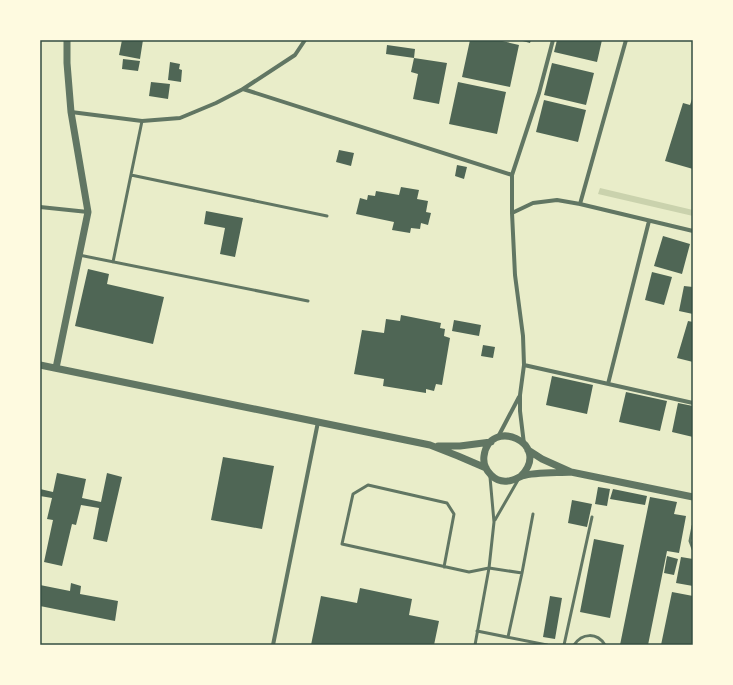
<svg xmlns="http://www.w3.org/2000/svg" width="733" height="685" font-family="Montserrat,sans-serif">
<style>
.green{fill:#cad2ad}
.building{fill:#4f6655}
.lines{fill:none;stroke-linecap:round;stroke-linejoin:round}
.service{stroke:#617663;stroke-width:3}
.minor{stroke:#617663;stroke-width:4}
.tertiary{stroke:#617663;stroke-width:7}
.neatline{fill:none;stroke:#344e41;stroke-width:1.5}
</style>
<rect width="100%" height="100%" fill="#e9edc9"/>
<!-- green -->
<path class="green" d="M600 188 693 210V216L598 194Z"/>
<!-- building -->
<path class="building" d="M122 40H143L140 59 119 55Z
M470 40H498L519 45 510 87 462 77Z
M519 40H531L530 43Z
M557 40H602L597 62 554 52Z
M387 45 415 49 414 58 386 54Z
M414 58 447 63 439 104 413 99 418 74 411 72Z
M123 59 140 61 138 71 122 69Z
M170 62 180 64 179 69 182 70 181 82 168 80Z
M552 63 594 73 586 105 544 95Z
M151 82 170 84 168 99 149 96Z
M458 82 506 92 497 134 449 124Z
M693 96V169L665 161 683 103 690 105Z
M544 100 586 110 578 142 536 132Z
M339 150 354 153 351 166 336 162Z
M457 165 467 167 464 179 455 176Z
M401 187 419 190 417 199 428 201 426 212 431 213 428 225 421 223 420 229 411 228 410 233 392 230 394 222 356 214 360 198 367 200 368 195 375 196 376 191 399 195Z
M206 211 243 218 235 257 220 254 225 228 204 224Z
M663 236 690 244 682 274 654 266Z
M88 269 109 274 107 284 164 297 153 344 75 326Z
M652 272 672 277 664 305 645 300Z
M684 286 693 287V314L679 311Z
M401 315 441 323 440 328 445 329 444 336 450 338 442 385 436 384 434 391 426 389V393L383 386 384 379 354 374 362 330 384 333 386 319 400 321Z
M454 320 481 325 479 336 452 331Z
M688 321 693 322V362L677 358Z
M483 345 495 347 493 358 481 356Z
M552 376 593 385 587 414 546 405Z
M626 392 667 401 660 431 619 422Z
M678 403 693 406V437L672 432Z
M223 457 274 466 262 529 211 520Z
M57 473 86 479 82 498 101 502 107 473 122 477 107 542 93 539 99 508 81 505 76 525 72 524 62 566 44 562 53 520 47 519 52 498 40 496V489L53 492Z
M598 487 610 489 607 506 595 504Z
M613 489 647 496 645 505 610 499Z
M650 497 677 502 674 514 686 516 679 553 667 551 648 645H620Z
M572 500 592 504 587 527 568 523Z
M594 539 624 545 610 618 580 612Z
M667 556 678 559 674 575 664 573Z
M681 557 693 559V586L676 583Z
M71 583 81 586 80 594 118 601 115 621 40 606V585L70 591Z
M360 588 412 599 409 615 439 621 434 645H311L321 596 357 603Z
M672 592 693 596V645H661Z
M550 596 562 598 555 639 543 637Z"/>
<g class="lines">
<!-- service -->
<path class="service" d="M131 175 327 216
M79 255 308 301
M113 262 142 121
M495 520 518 480
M693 526 690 541 693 549
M444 567 454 514 447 503 368 485 353 494 342 544 469 572 489 568 522 573 533 514
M477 631 547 645
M508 637 522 573
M475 645 489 568 494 522 490 477
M564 645 592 517
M574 645C582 633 597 632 605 645"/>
<!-- minor -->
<path class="minor" d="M243 89 512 175
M71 112 142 121 180 118 216 103 243 89 295 55 305 40
M580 204 626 40
M40 207 88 212
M512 213 533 203 557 200 580 204 693 231
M524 365 693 403
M608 384 649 221
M498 437 519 397
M524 444 520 411V395L524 365 523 336 515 275 512 213V175L539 93 553 40
M273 645 318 422"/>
<!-- tertiary -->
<path class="tertiary" d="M40 365 430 445 458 456 486 468
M56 368 88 212 71 112 67 63V40
M438 446H460L491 442
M528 450 542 459 571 472 693 497
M521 476C553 443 489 416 484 456 483 463 486 470 491 475 495 479 501 482 508 481 513 481 517 478 522 476 535 472 557 473 571 472"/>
</g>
<!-- border -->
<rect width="733" height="685" fill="none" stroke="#fefae0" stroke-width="82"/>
<rect x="41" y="41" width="651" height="603" class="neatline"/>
</svg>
